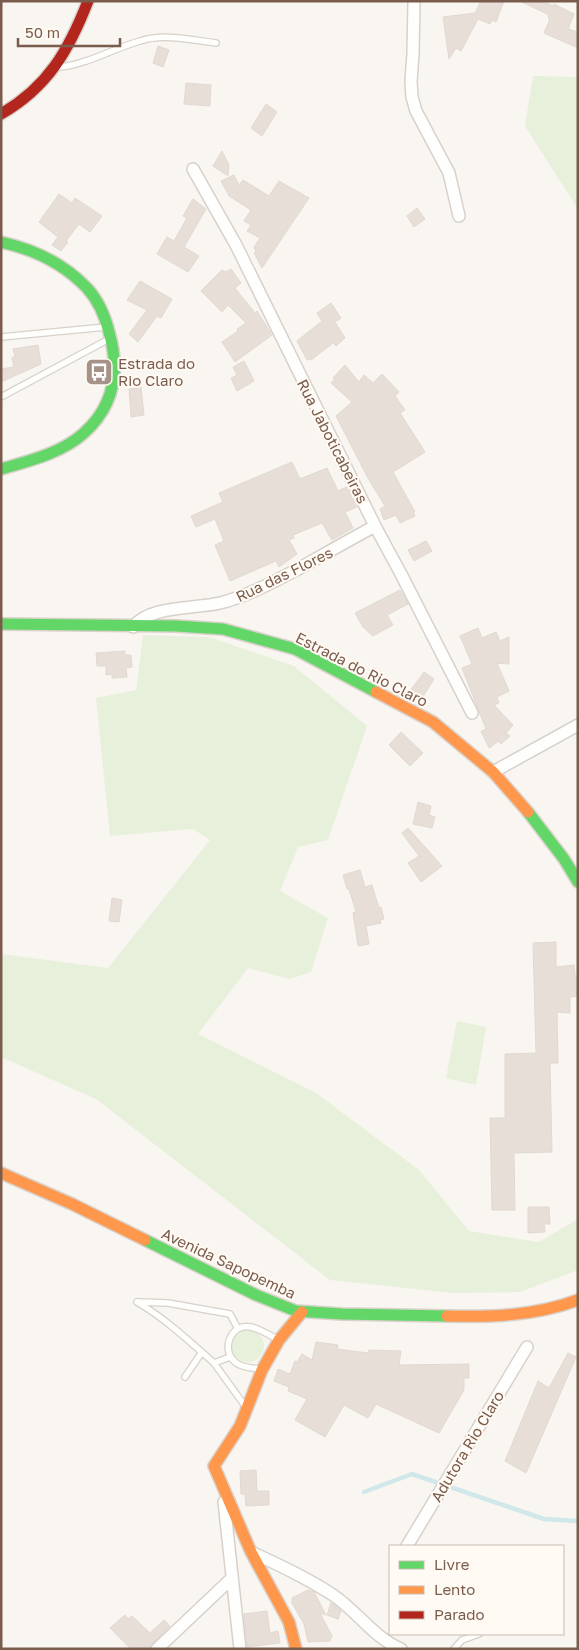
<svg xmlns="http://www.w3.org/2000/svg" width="579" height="1650" font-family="'Golos Text',sans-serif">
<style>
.green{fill:#e7f0db}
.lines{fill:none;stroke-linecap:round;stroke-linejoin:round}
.stream{stroke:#d0e8ea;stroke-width:4.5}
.building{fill:#e6ded7;stroke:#e2d8d2}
.lane-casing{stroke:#d7d1cb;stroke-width:8}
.street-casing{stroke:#d7d1cb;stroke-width:14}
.fast-casing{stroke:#d9d2cb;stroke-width:14}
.slow-casing{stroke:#d9d2cb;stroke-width:14}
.jam-casing{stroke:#d9d2cb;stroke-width:14}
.lane{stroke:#fefefd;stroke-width:5.5}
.street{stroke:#fefefd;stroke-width:11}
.fast{stroke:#63d668;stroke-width:11}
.slow{stroke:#ff974d;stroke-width:11}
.jam{stroke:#b3261e;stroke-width:11}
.labels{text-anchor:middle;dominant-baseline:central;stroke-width:4;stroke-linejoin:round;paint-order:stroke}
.poi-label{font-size:15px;fill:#7a5c4d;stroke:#fffaf3;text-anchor:start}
.street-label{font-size:15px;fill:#7a5c4d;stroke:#fffaf3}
</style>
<rect width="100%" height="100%" fill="#f9f5f0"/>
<!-- green -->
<path class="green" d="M533 76 578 77V209L525 126Z
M143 635 209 637 294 666 367 726 328 840 298 847 280 891 328 918 311 972 290 979 248 968 198 1034 316 1093 419 1170 469 1231 539 1242 578 1219V1270L520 1292 453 1293 330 1280 96 1099 1 1057V954L108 968 210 840 193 829 110 836 96 698 136 690Z
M457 1021 486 1027 476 1085 446 1078Z
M232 1346a16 16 0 1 1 32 0a16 16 0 1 1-32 0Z"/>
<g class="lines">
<!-- stream -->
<path class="stream" d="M364 1492 412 1474 544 1519 578 1521"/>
</g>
<!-- building -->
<path class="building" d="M481 1H504L496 22 492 20 490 24 478 19 461 51 456 48 449 59 443 17 475 13Z
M520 1H543L553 6 554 4 574 14 568 29 578 32V48L544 33 550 19 548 18 549 15Z
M158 46 169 50 163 67 153 63Z
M186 83 211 85 210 106 184 104Z
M266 104 277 112 262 136 251 128Z
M222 151 229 165 228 176 213 166Z
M234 175 239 185 243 180 269 196 279 181 309 198 262 268 254 253 256 252 254 247 260 238 247 231 251 225 244 221 251 210 229 196 221 181Z
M59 194 72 203 75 198 102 216 90 232 79 224 66 241 68 242 61 251 52 245 58 237 39 222Z
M193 199 206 209 184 247 199 256 188 272 157 254 167 237 174 241 187 218 183 216Z
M417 208 425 219 414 227 407 216Z
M231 269 241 283 235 288 255 313 257 311 272 335 235 362 222 342 238 331 237 329 246 323 228 305 222 312 201 291 222 270 226 272Z
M140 281 172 299 161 318 157 316 138 342 129 334 147 310 127 300Z
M331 303 341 318 335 322 345 338 336 346 333 343 311 360 310 359 307 360 297 341 322 321 317 313Z
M38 345 41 364 1 382V369L14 367 12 358 15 356 13 349Z
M244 361 254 381 237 391 231 378 237 375 233 367Z
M345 365 359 382 364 375 373 383 382 374 399 392 395 396 405 410 400 413 425 452 393 472 415 512H413L415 516 400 523 396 515 384 520 380 509 385 506 369 480 336 416 352 402 331 383 335 379 333 378Z
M141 387 144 415 131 417 129 389Z
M292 462 300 479 327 468 338 491 347 487 357 507 345 512 353 528 332 540 322 523 293 535 294 538 289 540 297 554 279 567 276 561 230 581 215 545 224 541 215 519 196 527 191 516 223 502 219 493Z
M426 541 432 551 414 561 408 550Z
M400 590 408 604 387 615 393 625 373 636 363 627 355 613Z
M478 628 482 638 496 632 500 641 509 637V664L497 663 509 691 497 697 499 703 494 705 513 725 506 733 510 736 501 744 499 741 489 748 481 731 486 729 462 668 472 664 460 636Z
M125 651V655H131L132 667 126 668 127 677 112 678V674L106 675V666H97L96 653Z
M424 672 434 679 422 698 410 691Z
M401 732 423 753 410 766 389 745Z
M418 802 431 806 429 815 435 817 432 828 413 824Z
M408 828 442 866 421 882 408 863 419 856 402 833Z
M360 870 365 887 372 885 379 908 381 907 384 919 380 920 381 923 366 926 369 944 358 946 353 913 356 912 349 889H347L343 875Z
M112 898 122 900 119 922 109 921Z
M556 942V967L574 965 575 976 578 975V996L570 997V1013L557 1012 558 1063H550L552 1152 514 1153 515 1210H492L490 1118H505V1054L536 1053 533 943Z
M528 1207H549L550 1224H544L545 1232 528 1233Z
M316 1342 338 1345 337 1349 368 1353 369 1350 401 1351 399 1365 469 1364V1378H464V1390L439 1433 376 1404 368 1418 344 1405 325 1437 295 1420 307 1399 288 1391 289 1387 274 1381 278 1369 290 1374 295 1361 297 1362 302 1354 312 1360Z
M568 1353 576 1357 526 1473 505 1461 538 1381 549 1388Z
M256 1470 257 1491H269V1505L246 1506 245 1494H241L240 1471Z
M308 1590 314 1592 326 1615 320 1613 332 1636 330 1641 308 1642 304 1624 292 1603V1598Z
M331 1603 341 1611 338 1619 327 1615Z
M267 1611 270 1633 278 1631 280 1643 247 1647 244 1614Z
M125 1615 128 1619 132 1616 150 1633 164 1620 170 1626 152 1644 150 1649H131L110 1628Z"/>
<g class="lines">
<!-- lane casing -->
<g class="lane-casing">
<path id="lane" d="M60 67C88 64 112 49 140 41 164 33 191 40 216 43
M1 337 106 327
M1 397 109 339
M137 1302C166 1319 189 1341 214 1363L230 1357
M138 1302 168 1303 230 1314 238 1329
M214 1363 245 1406
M261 1369C254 1368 244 1368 238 1364 219 1353 230 1322 251 1327 260 1329 269 1335 277 1339
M185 1377 202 1352
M454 1649 462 1640 479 1634"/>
</g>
<!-- street casing -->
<g class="street-casing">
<path id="street" d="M414 1 413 54 411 81 412 97 416 111 449 173 459 216
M193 169 236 245 375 526 401 574 472 713
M133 627C150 605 195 609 220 603 248 596 273 582 298 569 323 555 349 540 375 526
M493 772 578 725
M224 1502 240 1649
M407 1546 527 1347
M251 1552C279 1565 307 1578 333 1595 357 1611 374 1638 401 1649
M157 1649 232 1578"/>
</g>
<!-- fast casing -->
<g class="fast-casing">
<path id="fast" d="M1 242C33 249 64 264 87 288 98 300 105 316 109 332 120 370 115 405 84 433 62 453 29 461 1 469
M1 624 176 626 223 629 295 649 376 692
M528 812 564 859 578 882
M145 1240 256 1295 296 1311 342 1314 447 1316"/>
</g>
<!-- slow casing -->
<g class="slow-casing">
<path id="slow" d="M376 692 433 722 493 772 528 812
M1 1173 72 1204 145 1240
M447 1316C492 1317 535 1316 578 1300
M296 1649 289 1622 251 1552 214 1466 240 1426 262 1370 279 1340 302 1312"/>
</g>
<!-- jam casing -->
<g class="jam-casing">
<path id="jam" d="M1 114C48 87 69 50 88 1"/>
</g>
<!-- lane -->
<use href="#lane" class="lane"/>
<!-- street -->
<use href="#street" class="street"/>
<!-- fast -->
<use href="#fast" class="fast"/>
<!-- slow -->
<use href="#slow" class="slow"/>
<!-- jam -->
<use href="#jam" class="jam"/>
</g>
<!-- icons -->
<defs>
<g id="bus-square" transform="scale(1.4375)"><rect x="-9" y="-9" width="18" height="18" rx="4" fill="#a69286" stroke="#fffaf3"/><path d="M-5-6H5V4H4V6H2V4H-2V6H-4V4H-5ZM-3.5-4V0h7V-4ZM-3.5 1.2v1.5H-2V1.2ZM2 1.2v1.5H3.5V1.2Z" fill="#fff"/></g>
</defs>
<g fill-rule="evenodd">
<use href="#bus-square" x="99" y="372"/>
</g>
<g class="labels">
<!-- poi labels -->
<g class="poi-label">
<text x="118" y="363">Estrada do<tspan x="118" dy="17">Rio Claro</tspan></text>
</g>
<!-- street labels -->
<g class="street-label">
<text transform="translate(333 441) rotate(63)">Rua Jaboticabeiras</text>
<text transform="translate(284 574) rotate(-26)">Rua das Flores</text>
<text transform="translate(362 669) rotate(27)">Estrada do Rio Claro</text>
<text transform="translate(229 1263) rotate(25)">Avenida Sapopemba</text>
<text transform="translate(467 1446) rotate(-59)">Adutora Rio Claro</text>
</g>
</g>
<!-- border -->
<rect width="579" height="1650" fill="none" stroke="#7a5c4d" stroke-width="5"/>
<!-- legend -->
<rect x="389" y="1545" width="175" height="90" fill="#fffaf3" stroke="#cabbb1"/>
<rect x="399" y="1561" width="25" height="8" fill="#63d668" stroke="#cabbb1"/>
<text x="434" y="1570" font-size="15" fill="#7a5c4d">Livre</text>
<rect x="399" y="1586" width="25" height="8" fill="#ff974d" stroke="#cabbb1"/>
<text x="434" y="1595" font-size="15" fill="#7a5c4d">Lento</text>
<rect x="399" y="1611" width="25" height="8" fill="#b3261e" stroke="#cabbb1"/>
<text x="434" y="1620" font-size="15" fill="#7a5c4d">Parado</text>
<!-- scale -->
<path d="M18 38v8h102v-8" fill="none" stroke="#7a5c4d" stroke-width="2.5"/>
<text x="25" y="38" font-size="15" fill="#7a5c4d" stroke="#fffaf3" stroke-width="4" paint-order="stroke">50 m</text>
</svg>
